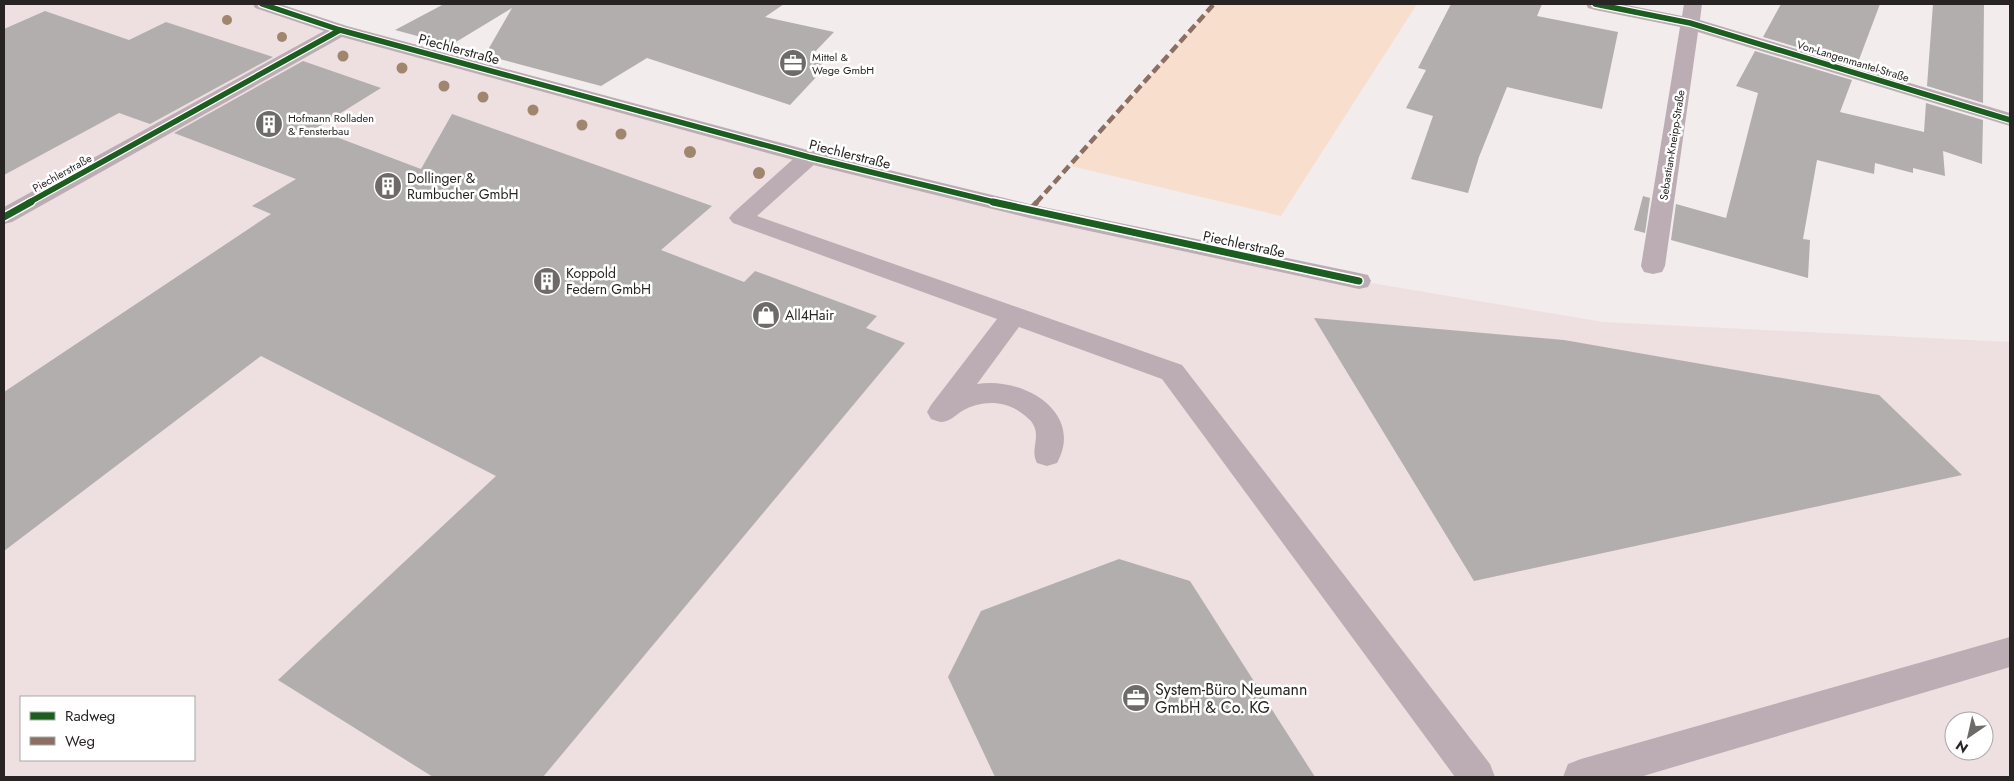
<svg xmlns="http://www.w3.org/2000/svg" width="2014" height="781" font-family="Jost,sans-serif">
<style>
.built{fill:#eedfe0;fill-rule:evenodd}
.green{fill:#f8decc}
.building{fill:#b3aeae}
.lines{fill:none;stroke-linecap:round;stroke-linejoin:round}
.lane{fill:#bcadb4;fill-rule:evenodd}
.street{fill:#bcadb4;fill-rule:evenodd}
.quiet-far1{stroke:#8d6e63;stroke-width:4.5;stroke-dasharray:9 4.5;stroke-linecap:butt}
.quiet{stroke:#8d6e63;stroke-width:5.5;stroke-dasharray:12 5.5;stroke-linecap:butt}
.cycleway-far1-casing{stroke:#fff;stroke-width:8}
.cycleway-casing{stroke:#fff;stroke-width:10}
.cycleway-far1{stroke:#1b5e20;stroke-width:5.5}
.cycleway{stroke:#1b5e20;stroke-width:7}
.tree{fill:#a1866f}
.labels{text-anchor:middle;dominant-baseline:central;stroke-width:5;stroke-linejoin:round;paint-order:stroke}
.far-poi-label{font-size:11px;fill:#292424;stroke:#fff;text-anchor:start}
.far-street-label{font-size:11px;fill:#292424;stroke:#fff}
.street-label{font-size:14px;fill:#292424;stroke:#fff}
.poi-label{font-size:14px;fill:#292424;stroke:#fff;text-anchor:start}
.near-poi-label{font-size:16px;fill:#292424;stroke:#fff;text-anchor:start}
</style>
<rect width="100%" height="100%" fill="#f2ecec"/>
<!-- built -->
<path class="built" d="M4 4H262L340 30 809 157 1359 281 1603 322 2010 342V777H4ZM21 697H194V760H21ZM1954 721H1984V751H1954Z"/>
<!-- green -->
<path class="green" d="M1214 4H1417L1281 216 1071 166Z"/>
<!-- building -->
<path class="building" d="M444 4H784L765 17 834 32 810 57 826 60 815 72 820 73 790 105 647 58 601 86 485 55 512 8 451 45 395 30Z
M1451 4H1542L1537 16 1618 32 1602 109 1507 87 1479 157 1468 193 1411 179 1433 116 1406 108 1426 70 1418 68Z
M1781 4H1880L1857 65 1763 37Z
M1933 4H1984L1983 103 1927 86Z
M45 11 129 40 166 22 273 57 150 124 119 113 4 175V29Z
M1755 51 1852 80 1840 112 1924 132 1926 103 1983 120 1982 164 1943 151 1945 176 1913 168V173L1875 163 1874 174 1817 160 1803 239 1810 240 1808 278 1671 240 1676 204 1726 218 1758 93 1736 86Z
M303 61 381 88 315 129 421 169 452 114 712 206 661 250 744 282 755 271 877 316 866 328 905 343 543 777H433L278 680 496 476 261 356 4 551V392L271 214 252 206 296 179 174 133Z
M1643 196 1650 198 1645 233 1634 230Z
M1314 318 1564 340 1879 395 1962 475 1474 581Z
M1119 559 1190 581 1315 777H995L948 677 981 611Z"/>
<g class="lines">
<!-- lane -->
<path class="lane" d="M809 150 817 152 820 157 817 162 757 216 1182 365 1490 764 1495 777H1455L1162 379 1019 327 977 384C1022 376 1085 412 1057 463L1047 466 1037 463C1030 450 1040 439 1034 426 1031 419 1023 414 1017 410 1001 400 979 401 962 411 956 415 950 421 942 422 939 422 935 420 931 419L927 412 931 405 997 319 733 223 729 218 733 213 801 152Z
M2010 637V667L1640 777H1563L1568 764 1581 759Z"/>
<!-- street -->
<path class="street" d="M253 4H280L347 26 815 152 1029 204 1359 273 1368 275 1371 281 1368 287 1359 289 1029 218 801 162 342 37 12 222 4 224V207L324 31 255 8Z
M1586 4H1622L1682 16 1684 4H1702L1700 20 2010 113V126L1698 32 1665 266 1662 272 1653 274 1644 272 1641 266 1680 27 1595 10 1588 8Z"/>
<!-- quiet-far1 -->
<path class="quiet-far1" d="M1036 203 1214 4"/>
<!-- quiet -->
<path class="quiet" d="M1029 211 1037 202"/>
<!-- cycleway-far1 casing -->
<g class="cycleway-far1-casing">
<path id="cycleway-far1" d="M262 4 340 30 809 157 998 203
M1595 4 1690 23 2010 120
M28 203 340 30"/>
</g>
<!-- cycleway casing -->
<g class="cycleway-casing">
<path id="cycleway" d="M993 202 1359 281
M4 217 31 202"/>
</g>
<!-- cycleway-far1 -->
<use href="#cycleway-far1" class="cycleway-far1"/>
<!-- cycleway -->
<use href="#cycleway" class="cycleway"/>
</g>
<!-- trees -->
<g class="tree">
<circle cx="227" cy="20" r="5"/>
<circle cx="282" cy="37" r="5"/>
<circle cx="343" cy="56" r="5.5"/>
<circle cx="402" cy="68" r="5.5"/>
<circle cx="444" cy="86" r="5.5"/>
<circle cx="483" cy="97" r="5.5"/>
<circle cx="533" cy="110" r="5.5"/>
<circle cx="582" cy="125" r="5.5"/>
<circle cx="621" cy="134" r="5.5"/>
<circle cx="690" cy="152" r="6"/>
<circle cx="759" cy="173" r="6"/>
</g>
<!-- icons -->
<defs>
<g id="office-disc" transform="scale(1.4375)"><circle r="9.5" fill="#6f6a6a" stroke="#fff"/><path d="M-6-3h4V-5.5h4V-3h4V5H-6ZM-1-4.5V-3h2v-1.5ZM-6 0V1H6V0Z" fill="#fff"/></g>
<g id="building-disc" transform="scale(1.4375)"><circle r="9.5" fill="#6f6a6a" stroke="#fff"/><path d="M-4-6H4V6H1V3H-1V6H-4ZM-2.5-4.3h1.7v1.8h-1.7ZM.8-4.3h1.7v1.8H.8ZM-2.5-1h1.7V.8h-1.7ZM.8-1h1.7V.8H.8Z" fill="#fff"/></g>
<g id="shop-disc" transform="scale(1.4375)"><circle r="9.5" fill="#6f6a6a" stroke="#fff"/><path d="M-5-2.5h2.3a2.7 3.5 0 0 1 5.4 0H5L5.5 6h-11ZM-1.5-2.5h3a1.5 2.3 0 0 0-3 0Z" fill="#fff"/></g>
</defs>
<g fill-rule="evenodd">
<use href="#office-disc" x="793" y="63"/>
<use href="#building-disc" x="269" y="124"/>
<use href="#building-disc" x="388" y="186"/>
<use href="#building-disc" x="547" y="281"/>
<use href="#shop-disc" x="766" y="315"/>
<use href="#office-disc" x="1136" y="698"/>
</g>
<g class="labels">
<!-- far-poi labels -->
<g class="far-poi-label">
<text x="812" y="57">Mittel &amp;<tspan x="812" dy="13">Wege GmbH</tspan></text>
<text x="288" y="118">Hofmann Rolladen<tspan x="288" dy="13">&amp; Fensterbau</tspan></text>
</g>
<!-- far-street labels -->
<g class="far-street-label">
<text transform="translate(1853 61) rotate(17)">Von-Langenmantel-Straße</text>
<text transform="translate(1672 145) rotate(-81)">Sebastian-Kneipp-Straße</text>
<text transform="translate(62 173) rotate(-29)">Piechlerstraße</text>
</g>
<!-- street labels -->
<g class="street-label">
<text transform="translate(459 49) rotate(15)">Piechlerstraße</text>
<text transform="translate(850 154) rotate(14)">Piechlerstraße</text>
<text transform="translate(1244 244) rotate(12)">Piechlerstraße</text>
</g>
<!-- poi labels -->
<g class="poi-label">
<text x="407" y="178">Dollinger &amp;<tspan x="407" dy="16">Rumbucher GmbH</tspan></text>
<text x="566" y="273">Koppold<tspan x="566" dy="16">Federn GmbH</tspan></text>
<text x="785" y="315">All4Hair</text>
</g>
<!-- near-poi labels -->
<g class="near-poi-label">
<text x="1155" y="689">System-Büro Neumann<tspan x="1155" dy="18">GmbH &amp; Co. KG</tspan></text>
</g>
</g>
<!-- border -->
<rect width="2014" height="781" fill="none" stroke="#292424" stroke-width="10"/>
<!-- legend -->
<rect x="20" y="696" width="175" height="65" fill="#ffffff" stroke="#a9a7a7"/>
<rect x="30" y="712" width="25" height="8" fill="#1b5e20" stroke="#a9a7a7"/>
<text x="65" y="721" font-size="15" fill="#292424">Radweg</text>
<rect x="30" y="737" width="25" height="8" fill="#8d6e63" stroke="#a9a7a7"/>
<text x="65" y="746" font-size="15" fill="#292424">Weg</text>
<!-- north arrow -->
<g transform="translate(1969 736) rotate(214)"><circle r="24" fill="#ffffff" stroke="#a9a7a7"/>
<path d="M0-4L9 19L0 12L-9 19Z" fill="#6f6a6a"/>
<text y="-8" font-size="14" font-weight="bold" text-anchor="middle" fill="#292424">N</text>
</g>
</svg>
